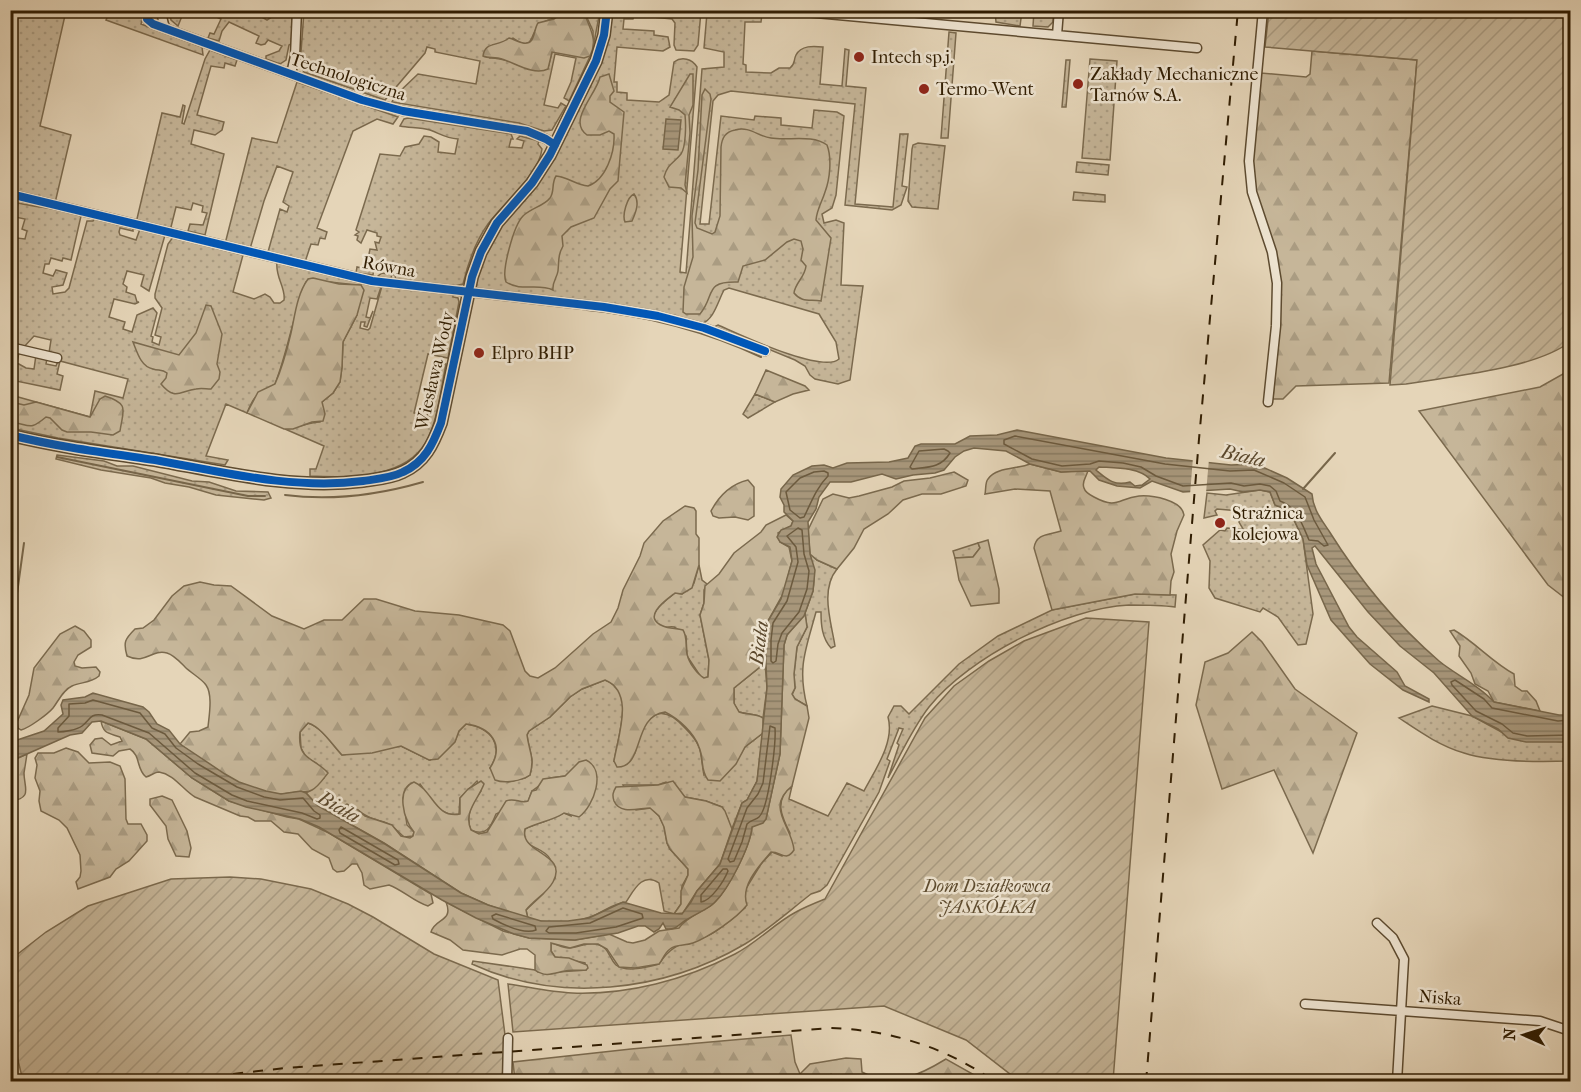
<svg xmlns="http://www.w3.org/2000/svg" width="1581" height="1092" font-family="'IM FELL French Canon',serif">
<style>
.grass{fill:url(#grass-dots);stroke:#7b6a4e;stroke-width:1.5}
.forest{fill:url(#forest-firs);stroke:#7b6a4e;stroke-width:1.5}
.garden{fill:url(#garden-furrows);stroke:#7b6a4e;stroke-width:1.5}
.water{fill:url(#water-rules);stroke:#77664a;stroke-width:1.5;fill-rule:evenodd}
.pier{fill:#e5d5b8}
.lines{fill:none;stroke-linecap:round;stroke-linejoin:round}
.shore{stroke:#6c5a3e;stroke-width:1.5}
.stream{stroke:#77664a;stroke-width:2}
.minor-casing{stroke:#5d4b30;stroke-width:11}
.tertiary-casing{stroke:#5d4b30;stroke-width:14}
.minor{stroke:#eee4d1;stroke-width:8}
.tertiary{stroke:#eee4d1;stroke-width:10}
.rail{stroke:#301d02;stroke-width:2;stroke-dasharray:10 10;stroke-linecap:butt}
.cycleway-casing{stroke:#eee4d1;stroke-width:11}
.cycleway{stroke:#0057b8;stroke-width:8}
.poi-dot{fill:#8f2418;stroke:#eee4d1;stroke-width:2}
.labels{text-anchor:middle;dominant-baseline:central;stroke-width:5;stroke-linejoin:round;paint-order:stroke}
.poi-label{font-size:18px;fill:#301d02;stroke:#eee4d1;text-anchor:start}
.street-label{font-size:18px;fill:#301d02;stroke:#eee4d1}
.park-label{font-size:18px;font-style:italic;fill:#5d4b2f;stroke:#eee4d1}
.water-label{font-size:20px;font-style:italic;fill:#5a472c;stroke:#eee4d1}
</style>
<defs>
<pattern id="grass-dots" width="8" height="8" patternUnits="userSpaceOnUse" patternTransform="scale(1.5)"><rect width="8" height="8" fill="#c6b699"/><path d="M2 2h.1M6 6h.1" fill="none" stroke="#aa9c82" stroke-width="1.8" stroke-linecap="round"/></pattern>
<pattern id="forest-firs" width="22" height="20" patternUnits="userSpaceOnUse" patternTransform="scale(1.5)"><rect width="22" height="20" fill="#c6b699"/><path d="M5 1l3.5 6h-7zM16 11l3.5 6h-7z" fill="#aa9c82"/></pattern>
<pattern id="garden-furrows" width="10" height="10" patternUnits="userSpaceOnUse" patternTransform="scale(1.5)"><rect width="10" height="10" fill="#c6b699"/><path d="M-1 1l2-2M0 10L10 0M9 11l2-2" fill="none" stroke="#aa9c82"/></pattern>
<pattern id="water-rules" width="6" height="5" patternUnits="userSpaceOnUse" patternTransform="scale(1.5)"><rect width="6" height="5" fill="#a7967a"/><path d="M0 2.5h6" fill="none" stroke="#887a62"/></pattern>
</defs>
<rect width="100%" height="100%" fill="#e5d5b8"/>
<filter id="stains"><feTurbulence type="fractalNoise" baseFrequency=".00333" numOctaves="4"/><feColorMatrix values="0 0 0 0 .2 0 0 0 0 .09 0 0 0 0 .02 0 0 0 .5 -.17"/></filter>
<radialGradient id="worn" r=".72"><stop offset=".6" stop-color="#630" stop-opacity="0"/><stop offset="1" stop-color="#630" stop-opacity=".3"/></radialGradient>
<!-- grass -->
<path class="grass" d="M494 10 528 14 539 10 543 15 548 11H566C556 20 548 18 540 24 529 32 536 54 513 38L500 44 493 45 490 58C510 57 527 73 548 68L552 52 590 56 592 52 569 101 564 98 571 82 576 58 555 54 544 105 558 108 561 103 566 106 552 130 544 131 519 123 392 102 395 96 418 74 476 84 480 61 435 52V49L427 47 425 53 385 100 304 72 300 66 304 11Z
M755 10 767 11 769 17 762 14 761 22H745L743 64 746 65V72L771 73 779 68H790C796 63 793 61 796 55 801 45 814 46 823 47L820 84 842 86 845 49 849 50 846 86 866 88 855 204 893 207 900 134H908L902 186 907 187 901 205 892 210 845 205 855 104 731 91 718 95 713 101 700 224H709L721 116 754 120 755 116 781 118V125L812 128 814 110 837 112 844 116 836 195 832 208 822 214 824 223 836 220 844 223 841 285 863 286 850 380 838 384 815 379 810 375 805 366 795 360 714 327 718 325C739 334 822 374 839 359L836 342 819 314 729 288 724 290C718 301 714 320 701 324L475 288 481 261 501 225 536 186 546 171 595 75 605 47 611 11H701L698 45 694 51 676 50 674 45 675 23 672 19 634 15 633 19H624L623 29 654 31V35L668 37 670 47 663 51 617 47 614 82H617V92L627 93V100L659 102 669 95 674 62C682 56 692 59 697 67L680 272 686 273 702 69 724 67V52L704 48 707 13 708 11Z
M11 11H66L40 126 71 135 55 203 11 192 10 27 13 15 11 14Z
M110 11H145L141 24 202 47 203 55 106 20Z
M169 11H184L178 26 171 20Z
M203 11H293L291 44 289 45 286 60 280 64 266 59V56L279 51 282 46 268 40 265 44 261 45 256 43 259 36 229 22 222 31 219 41 208 38 210 33 214 34 221 19Z
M584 11H600L593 48V31Z
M995 11H1022L1020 26 996 22Z
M1034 11H1054L1053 22 1048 27 1033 26Z
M949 32 956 33 948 138H941Z
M210 50 237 60 235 66 225 63 224 68 211 66 197 115 224 122 222 130 215 135 194 130 191 144 224 154 205 235 188 231 190 224 203 225 207 213 202 212 203 206 193 203 191 210 176 207 170 231 136 223 162 113 180 117 183 105 185 106 182 123 184 124 205 59Z
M1090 59 1117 61 1110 160 1082 158Z
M1066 60H1070L1066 107H1062Z
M297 82 398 117 393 124 377 119 353 131 317 228 327 232 325 239 320 238 318 245 311 244 305 262 268 252 280 209 287 212 289 206 283 202 293 172 277 166 264 201 250 249 225 244 252 138 277 143Z
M408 118 511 134 513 139H511L509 147 522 148 524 141 517 139 520 136 539 141 538 144 542 149C539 175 503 203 488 224 475 242 468 263 463 284L454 286V289L396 282 395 275 392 274 390 282 377 280 378 276 382 273 388 274 390 264 381 262 374 267 373 275 356 273 357 267 366 269 370 249 377 250 375 242 379 243 381 237 377 236V233L367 230 361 243 357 240 358 236 355 235 359 232 356 230 380 154 400 156 405 147 419 144 424 136 431 137 439 142 438 152 455 154 458 139C445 138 441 134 430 130 420 127 409 128 400 126L404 119Z
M918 143 945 146 938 209 912 207 908 201 912 149 913 145Z
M1077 162 1109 165 1108 175 1076 172Z
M1074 192 1105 195V202L1073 200Z
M18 203C39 208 61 208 81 216L71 260 63 258 62 261 51 258 49 264H45L43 273 53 276 56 270 67 273 63 285 52 287 53 294 65 292 69 288 87 221H93L95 218 133 228V231L120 228 119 232 120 235 136 240 140 229 165 235 149 291 141 286 144 275 127 271 123 284 127 287 126 292 135 295 137 302H139L135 304 114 299 109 317 125 322 123 329 132 332 137 315 153 308 157 313 151 336 153 337 152 342 159 345 161 337 155 335 162 308 155 298V294L168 244 173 237 243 255 233 292 254 299 265 294 270 297 274 303H280L284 300C286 288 275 277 277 262L381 287 377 299 370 298 366 317 370 318 373 311 367 327 364 326 365 322H361L360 328 368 330 370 328 382 286 453 294V297L458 298 459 302 448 358 428 354 414 413 427 416 440 363 446 364C441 388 437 429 422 448 398 479 345 478 310 476V469H316L324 446 285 429C297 429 307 422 320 422L322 402 333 393 340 382 342 367 343 342 357 315 361 285C342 285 325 279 306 282 293 315 288 351 275 384 258 396 256 391 247 413L226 404 206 456 228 460 225 465 58 438 11 428V395L90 417 95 391 123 398 128 379 60 361 57 374 63 376 60 390 11 380V350L19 352 17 363 26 368 34 369 36 355 47 358 46 364 56 366 58 361 49 353 51 340 34 336 23 348 11 345V244L15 245 17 238 25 239 27 231 22 229 25 219 15 217Z
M755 394 775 402 748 418 743 414Z
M57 455 104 461 117 466H133L192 481 209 482 236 491 268 492 271 498 264 500 216 495 189 487 165 483 151 478 101 470 56 459Z
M1260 490 1270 492 1275 505 1286 510 1294 520 1303 539 1313 614 1306 644 1298 645 1278 617 1263 608 1260 612 1215 598 1209 588 1210 561 1203 545 1220 530 1225 531 1227 528 1243 529 1239 522 1240 511 1217 509 1215 511 1217 515 1204 518 1207 493 1226 495Z
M978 543 980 548 973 557 955 558 953 551Z
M810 554 817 560 837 569C820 590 831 621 835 646L831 648C822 638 821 625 821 612H816C806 649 797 667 807 706L795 699 792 695 795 688 794 674 797 647 807 627 805 613 813 591 814 580Z
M699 565 702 580 707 584 704 590V603L700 615 709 660 708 677 704 678 701 677 687 656 686 636C683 633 678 629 674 627 670 626 667 628 663 627 641 617 666 600 675 593L682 594 694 583Z
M1135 594 1176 595 1175 607C1160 605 1144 605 1129 605 1065 608 969 657 929 707 912 729 901 754 888 778L899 745 897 743 903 729 899 728 887 759 890 761 879 792 827 885 820 891 811 894C789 911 768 930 745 944 664 992 558 1004 472 964L473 961 535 970 538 972C554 973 569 971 586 970L585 963 555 957 551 951V943C557 944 562 948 569 948 579 948 587 941 597 944 610 948 608 957 616 965 626 973 648 967 659 964 675 939 687 946 711 934 724 927 733 917 745 908V890L761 864 772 852 782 856 790 833C781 816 774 800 792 786L789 799 828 816 847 783 864 791C875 770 895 742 888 717L894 706H901L909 714 959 664 998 636 1052 610Z
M765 663 767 688 763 718C755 713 748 715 739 712L734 704V688Z
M605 680C610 682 616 685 620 691 628 705 617 744 614 761L635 753C642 723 656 696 685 728 690 733 696 739 699 747 702 755 702 766 704 775L740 755 745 747 763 733 757 781 747 800 742 803 731 831 728 819 722 807 706 801 685 797 666 782 658 785H623L636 810 651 808 659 816 664 826 667 843 670 849 688 869V875L682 886 681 904 674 914 664 911 659 883C642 871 633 892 626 902 613 903 602 913 590 917 571 924 547 923 528 919L526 910 543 894 555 878C554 872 553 864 550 859 543 845 520 850 525 829 538 822 552 821 564 813L571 816 565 776 550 778 532 791 528 802H521L496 814C491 827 486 837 471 830 465 816 472 803 481 791L477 781 460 798 459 814C440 818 430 798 420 784L403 798 407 825 414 832 413 836 404 837C398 832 393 825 384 822 374 820 366 817 358 810H325L318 806 306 793C317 787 316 784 324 778L317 764 306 757 301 748 300 732 308 723C322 727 332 745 342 755L401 746 430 760 455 741 459 731 466 724C491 728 505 745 490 768L508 782 525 778 530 775C535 757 529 752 527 735L529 731 550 717 570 697 582 689Z
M1432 706 1472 716 1507 735 1562 742 1570 740V761C1541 762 1492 762 1464 753 1440 746 1420 732 1399 718Z"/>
<!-- forest -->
<path class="forest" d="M251 11 281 10V11L267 20Z
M566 11H584C588 27 599 38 590 56L584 58 552 52 548 69C534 76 515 63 502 59 495 56 489 59 483 56 485 41 498 47 509 38 514 39 517 42 523 43 536 45 533 30 538 23L554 19Z
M1312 51 1417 60 1389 383 1296 386 1283 399H1273L1278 332 1268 237 1251 175 1261 73 1306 77 1310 74Z
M609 74 614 91 610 96V102L624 112 618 181 610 189 594 218 571 227 562 236 563 246C558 255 559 260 558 271 557 278 552 282 553 290 538 283 521 292 506 282 501 271 514 225 523 216 531 208 544 206 550 198 555 191 551 184 556 176 568 177 576 185 588 186 606 180 615 152 614 134L609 131 600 135H587C567 121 596 95 600 77Z
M690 74H693V105L689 115 690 133 685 185 687 193 681 188 669 187 664 177C668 163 673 164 681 154 686 147 686 124 685 115L679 110 670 107Z
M705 89 710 94 711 99 695 223 697 228 712 234 715 232 720 216 721 147C722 138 725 132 735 130 750 126 757 136 771 138 788 141 812 134 827 145 832 158 830 179 825 192 822 202 817 209 816 220L831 238 821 301C810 299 802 303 794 293 795 283 805 277 806 266L801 260 803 249 801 241 794 239 787 242 765 260 743 266 738 282C703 281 716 295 700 314H686L683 312 684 287 693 257 692 216 698 170 702 95Z
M634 194C640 202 636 212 632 221L625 222C622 215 627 197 634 194Z
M313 278 339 284 361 285 364 290 357 315 343 342 342 367 340 382 333 393 322 402 325 414 323 421 312 422 293 429H284L247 413 258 392 275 384C282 368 287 350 291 333 295 315 297 294 308 279Z
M206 305 211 306 222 334 217 364 220 372 219 379 211 389C206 389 201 388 196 389 180 391 175 401 161 384L166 378 167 373C162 369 159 371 153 369 141 367 137 352 133 342L179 355 196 333Z
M766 370 805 386 809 390 793 394 775 402 755 394Z
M1570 370V602L1548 585 1419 411 1540 387Z
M105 396C130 404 123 410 120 431L113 435 91 432H67L62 430 50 418 46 417C29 431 31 425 11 422V402L24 405 36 402 90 417 100 399Z
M1030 464 1061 472 1088 470C1087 477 1081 481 1084 488 1085 492 1090 495 1094 497 1118 510 1118 498 1139 496 1152 495 1182 500 1184 515L1177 531 1171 554 1174 572 1171 581 1170 595 1135 594 1052 610 1034 548C1036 533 1049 535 1061 531L1050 491 1015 489 985 494C986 490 985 482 988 479 996 467 1018 469 1030 464Z
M954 472 968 480 966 486 941 494H922L903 500 888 514 864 529 854 548 837 569 817 560 810 554 808 530 823 499 833 494 849 498 859 496 892 487 904 481 930 478Z
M748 480 754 487V516L748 520 735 517 719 518 713 516 711 511C719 496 731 484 748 480Z
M685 506 694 508 696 511V534L699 538V565L692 588 682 594 675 593C666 600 641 617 663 626 669 629 677 628 683 630 688 638 685 646 687 654 689 663 697 674 704 678L708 677 709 660 700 615 704 603 705 586 719 574 734 553 761 532 766 525 786 515 793 521 791 526 778 533 780 542 789 547 792 561 784 592 768 621 765 639V663L734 688V703L739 712C748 715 755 713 763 718V733L745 747 736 764 720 781 708 780C700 770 704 758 699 747 694 733 679 719 665 712 632 716 645 768 617 767L614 761C618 736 635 692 605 680L582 689 570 697 550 717 529 731 527 735C529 752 535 757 530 775 521 781 505 784 495 780L490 768C505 745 491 727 466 724L459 731 455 742 438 759 429 760 401 746 372 753 342 755C332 744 321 727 308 723L300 732C297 761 314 757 328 773 324 778 318 787 312 790 307 793 305 791 299 792 293 792 287 794 280 794 243 792 208 765 180 744L190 732 199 731 208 727C209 716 213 695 206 685 202 679 191 673 185 667 180 662 174 655 167 653 151 649 146 665 127 656 123 642 125 639 135 629L143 628 154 620 172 596 184 586 200 582 214 585 231 586 272 616 304 629 324 620H342L364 599H376L415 611 459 615 503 625 510 631 525 671 530 676 538 678 555 668 593 634 611 622 618 608 623 590 640 556 644 543 663 521Z
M988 540 999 589V603L971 606 959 580 955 558 973 557 980 548 978 543Z
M805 613 807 627 797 647 794 674 795 688 792 694 795 699 807 706 809 718 792 786C765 807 792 826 794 850 786 862 782 852 771 852 759 866 740 886 747 905 737 918 709 937 693 943 685 946 676 944 670 949 664 953 663 960 659 964L635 968 619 967 607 949 598 944H584L570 948 551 943V951L555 957 569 958 587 965 588 968 586 970C579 970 571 970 565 971 554 973 546 978 535 970V955L527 949H520L502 955 463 950 450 940 431 932C435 918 454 922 446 902L503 931 529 938 575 940 609 934 627 942 633 943 645 940 659 931 679 928C686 918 699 913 710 906 725 897 751 845 752 827L766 819 780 754 784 645 787 635Z
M75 626 84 631 91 640V647L78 655 74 662 75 666 82 668 96 667 100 672 99 676C91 683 81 682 72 686 63 690 59 700 53 708 48 714 29 728 21 730L18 728 17 722 29 695 34 668 60 634Z
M1454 630C1476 643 1492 662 1514 674L1515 686 1522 691H1527L1536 701 1540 711 1494 702 1488 691 1475 684 1471 673 1459 656 1460 646 1450 631Z
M1252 632 1262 642 1295 689 1357 733 1313 853 1274 770 1222 789 1196 705 1205 662 1228 653Z
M101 721 146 739 192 778 229 801 287 817 299 819 329 833 431 894 433 903 428 906C414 902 403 890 389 885L370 889 364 885 362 873 357 864H352L344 871 337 872 333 869 329 858 312 849 298 834 284 832 271 821H255L248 817 240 816 195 797C183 790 174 774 159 772 154 772 151 776 146 777 136 769 141 756 130 749L119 751 113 756 92 753 90 745 95 739 102 738 111 745 122 741 120 737C109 733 103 734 101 721Z
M66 748 78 752 89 763 110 762 120 766 125 779 126 819 128 824H141L147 835V841L129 861 116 869 110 877 78 889 76 882 80 877 81 871 80 855 67 828 59 820 41 811 39 801 40 791 35 778 37 765 35 758 38 753H54Z
M27 754C26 760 25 767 24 773 24 788 33 798 11 801V761Z
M586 760C607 770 594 806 579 817L564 813C552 821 538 822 525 829 519 854 569 853 553 882 547 893 534 900 526 910L528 919 488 905 461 893 384 843 325 810 332 811 347 804 358 810 365 816 392 825 401 836 410 838 413 836 414 832C404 820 395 789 414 782 433 790 435 819 460 814V798L468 789 481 781 484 784C478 800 463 812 471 830L479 834 487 832 506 801C515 797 520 804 528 801L532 791 536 790 543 779 565 776 579 762Z
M673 781 685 797 706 801 722 807 725 811 732 829 720 864 697 891 683 913 674 914 681 904V891L688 875V869L670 849 667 843 664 827 659 816 650 808C639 808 620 815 614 801 612 795 613 792 616 787L658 785Z
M162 796 172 800 187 831 191 848 189 857 176 856 168 839 166 826 150 805V799Z
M791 1035 795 1062 800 1074 810 1064 846 1058 861 1059 862 1072C892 1089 920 1075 946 1059L985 1081H837L831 1074 823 1082 515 1081 513 1062 631 1049Z"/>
<!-- garden -->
<path class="garden" d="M1269 11H1570V342C1534 369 1452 376 1406 384L1390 385 1417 60 1265 47Z
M1086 618 1149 622 1113 1081H1019L966 1040 884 1006 513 1032 508 984C529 987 550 992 572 993 628 995 685 980 735 954 758 942 775 923 796 912 805 907 815 903 825 899L925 718 954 686 989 661 1024 641Z
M230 877 261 879 311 889 348 904 373 917 434 954 498 980 505 1035 503 1081H23L11 1031 10 960 46 932 88 906 171 879Z"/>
<!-- water -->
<path class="water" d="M666 119 681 120 678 150 663 149Z
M1017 430 1166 458 1231 465 1256 464 1287 478 1312 494C1313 509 1321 519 1329 531 1359 579 1396 624 1439 661 1456 675 1479 685 1494 702L1559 715H1570V740L1562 742H1526L1508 738 1498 729 1472 716 1434 673 1400 646 1368 612 1315 546 1312 548 1316 564 1349 627 1357 637 1397 672 1405 686 1429 699V702L1403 690 1370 664 1331 620 1307 565 1303 539 1294 520 1286 510 1275 505 1270 492 1260 490 1243 492 1230 489 1183 492 1152 481 1140 488 1117 486 1099 480 1090 471 1061 472 1030 464 1006 451 974 448 964 451 955 457 944 470 935 473 913 475 896 479 882 474 851 482H830L819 497 816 509 808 522 810 554 815 570 813 591 804 616 787 635 784 645 780 754 766 819 763 823 752 827C750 847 729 889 714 903 707 910 695 914 686 920 678 925 677 930 666 929L663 923 659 929 654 932 645 926H638L618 933 575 940 529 938 514 934 476 918 442 900 319 827 300 819 246 807 229 801 192 778 146 739 101 721 92 722 82 733 70 735 11 761V742L44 731 63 714 61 705 63 700 85 697 93 693 143 707 149 712 157 724 169 730 180 744 225 774 239 782 266 791 281 794 301 791 306 793 318 806 385 844 461 893 488 905 541 921H568L589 918 623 902 661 913 682 914 691 902 697 891 720 864 742 803 747 800 757 781 767 688 765 639 768 621 781 599 792 561 790 547 780 542 777 537 781 530 791 526 793 521 784 512V505L780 497 781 489 793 475 812 466 824 465 833 468 847 463 889 462 908 458 915 446 921 444H955L970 436 997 435ZM1099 467C1115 468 1138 467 1150 479L1142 485 1135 486 1130 482C1114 486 1108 480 1096 470Z"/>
<!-- pier -->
<path class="pier" d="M1193 457 1209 459 1206 493 1190 495Z"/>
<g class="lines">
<!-- shore -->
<path class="shore" d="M1015 436 1165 464 1230 471 1254 470 1284 483 1305 497 1314 520 1328 545 1324 546 1318 541 1309 540C1302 524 1297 507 1280 501L1276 491 1270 486 1260 484 1244 486 1231 483 1183 486 1156 476 1141 467 1123 463 1099 461 1090 464 1062 466 1032 459 1004 444V440Z
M944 449 948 451 950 453C941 468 928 467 912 469L910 467 919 451Z
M824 471 828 473V476C816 488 811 503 804 517L800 518 790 510 786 492 800 478 814 472Z
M798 528 802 530 804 554 809 571 807 589 799 612 782 633 778 644 776 661 773 663 771 661V640L773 623 787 601 798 562 796 547 787 536Z
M93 700 140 713 152 728 165 734 176 748 198 764 237 787 264 797 280 800 303 798 314 811 320 815V818L317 819 302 813 247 801 232 795 195 773 149 733 102 715C90 713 90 720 82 726 77 730 63 732 58 732V728L69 716V704L85 703Z
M1570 720 1558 721 1492 708 1484 699 1455 680 1451 682 1452 685 1476 711 1502 724 1513 733 1527 736 1570 735
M770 726 775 728C776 742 769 808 759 817 756 820 750 820 747 824L742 842 734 861 730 862 728 859 747 808 758 794 763 783Z
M341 827 398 860 399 864 395 865 340 833 339 830Z
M723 869H727L728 871C724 881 711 901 701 902V895Z
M623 908 642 914 643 918 616 927 576 933H549L546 931 549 927 590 923Z
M496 914 535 926 536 930C524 935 504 925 493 919L492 916Z"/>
<!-- stream -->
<path class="stream" d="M587 310C645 315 708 332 761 357
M57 457 248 496H265
M1303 489 1335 453
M285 495C331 501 378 495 423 482
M10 644 24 543"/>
<!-- minor casing -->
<g class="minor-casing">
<path id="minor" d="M149 10 147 19 153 24 362 100 403 111 527 131 546 139 555 145
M158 10C165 16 161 24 167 29
M783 10 1197 48
M1263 10 1249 161 1252 192 1272 252 1277 283 1276 326 1268 402
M1057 35 1059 10
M291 74 295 56 297 10
M10 194 372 281 604 307 658 316 704 328 765 351
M10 347 57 358
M1377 923 1393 938 1404 959 1397 1082
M1305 1004 1540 1021 1570 1031
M507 1082 508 1038"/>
</g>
<!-- tertiary casing -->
<g class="tertiary-casing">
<path id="tertiary" d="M10 435C58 447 107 453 155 460 223 472 294 490 363 481 377 479 391 478 403 472 425 462 433 444 441 423L472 277 481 252 497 223 532 183 550 155 596 61 604 35 607 10"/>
</g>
<!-- minor -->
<use href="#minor" class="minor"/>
<!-- tertiary -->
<use href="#tertiary" class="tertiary"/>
<!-- rail -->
<path class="rail" d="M194 1082 232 1074 286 1068 831 1028C890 1030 946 1047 995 1082
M1146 1082 1199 439 1238 10"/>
<!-- cycleway casing -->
<g class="cycleway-casing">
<path id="cycleway" d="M149 10 147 19 153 24 362 100 403 111 527 131 546 139 555 145
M10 194 372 281 604 307 658 316 704 328 765 351
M10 435C58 447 107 453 155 460 223 472 294 490 363 481 377 479 391 478 403 472 425 462 433 444 441 423L472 277 481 252 497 223 532 183 550 155 596 61 604 35 607 10"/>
</g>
<!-- cycleway -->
<use href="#cycleway" class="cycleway"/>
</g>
<!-- markers -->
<g class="poi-dot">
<circle cx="859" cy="57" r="6"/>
<circle cx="1078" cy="84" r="6"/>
<circle cx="924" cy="89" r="6"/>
<circle cx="479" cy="353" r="6"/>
<circle cx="1220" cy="523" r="6"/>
</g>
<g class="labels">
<!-- poi labels -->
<g class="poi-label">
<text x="871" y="57">Intech sp.j.</text>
<text x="1090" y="74">Zakłady Mechaniczne<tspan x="1090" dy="21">Tarnów S.A.</tspan></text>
<text x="936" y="89">Termo-Went</text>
<text x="491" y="353">Elpro BHP</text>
<text x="1232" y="513">Strażnica<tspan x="1232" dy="21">kolejowa</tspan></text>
</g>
<!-- street labels -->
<g class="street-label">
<text transform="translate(348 77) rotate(18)">Technologiczna</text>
<text transform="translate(389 267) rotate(10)">Równa</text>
<text transform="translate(435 371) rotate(-77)">Wiesława Wody</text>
<text transform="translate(1440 998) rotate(4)">Niska</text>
</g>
<!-- park labels -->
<g class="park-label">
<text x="987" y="886">Dom Działkowca<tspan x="987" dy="21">JASKÓŁKA</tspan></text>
</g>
<!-- water labels -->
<g class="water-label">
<text transform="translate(1243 456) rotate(13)">Biała</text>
<text transform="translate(759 643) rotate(-83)">Biała</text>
<text transform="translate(339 807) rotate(30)">Biała</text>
</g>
</g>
<!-- margin -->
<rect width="1581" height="1092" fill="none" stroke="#e5d5b8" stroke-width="36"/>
<rect x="12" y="12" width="1557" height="1068" fill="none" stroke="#301d02" stroke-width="3"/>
<rect x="18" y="18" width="1545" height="1056" fill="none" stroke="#301d02" stroke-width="1.5"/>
<!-- north arrow -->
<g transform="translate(1524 1035) rotate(273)" stroke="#eee4d1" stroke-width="4.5" paint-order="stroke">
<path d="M0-4.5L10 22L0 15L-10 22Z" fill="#301d02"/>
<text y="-9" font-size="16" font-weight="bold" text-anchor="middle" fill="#301d02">N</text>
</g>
<rect width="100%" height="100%" filter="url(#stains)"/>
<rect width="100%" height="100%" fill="url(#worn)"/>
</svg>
